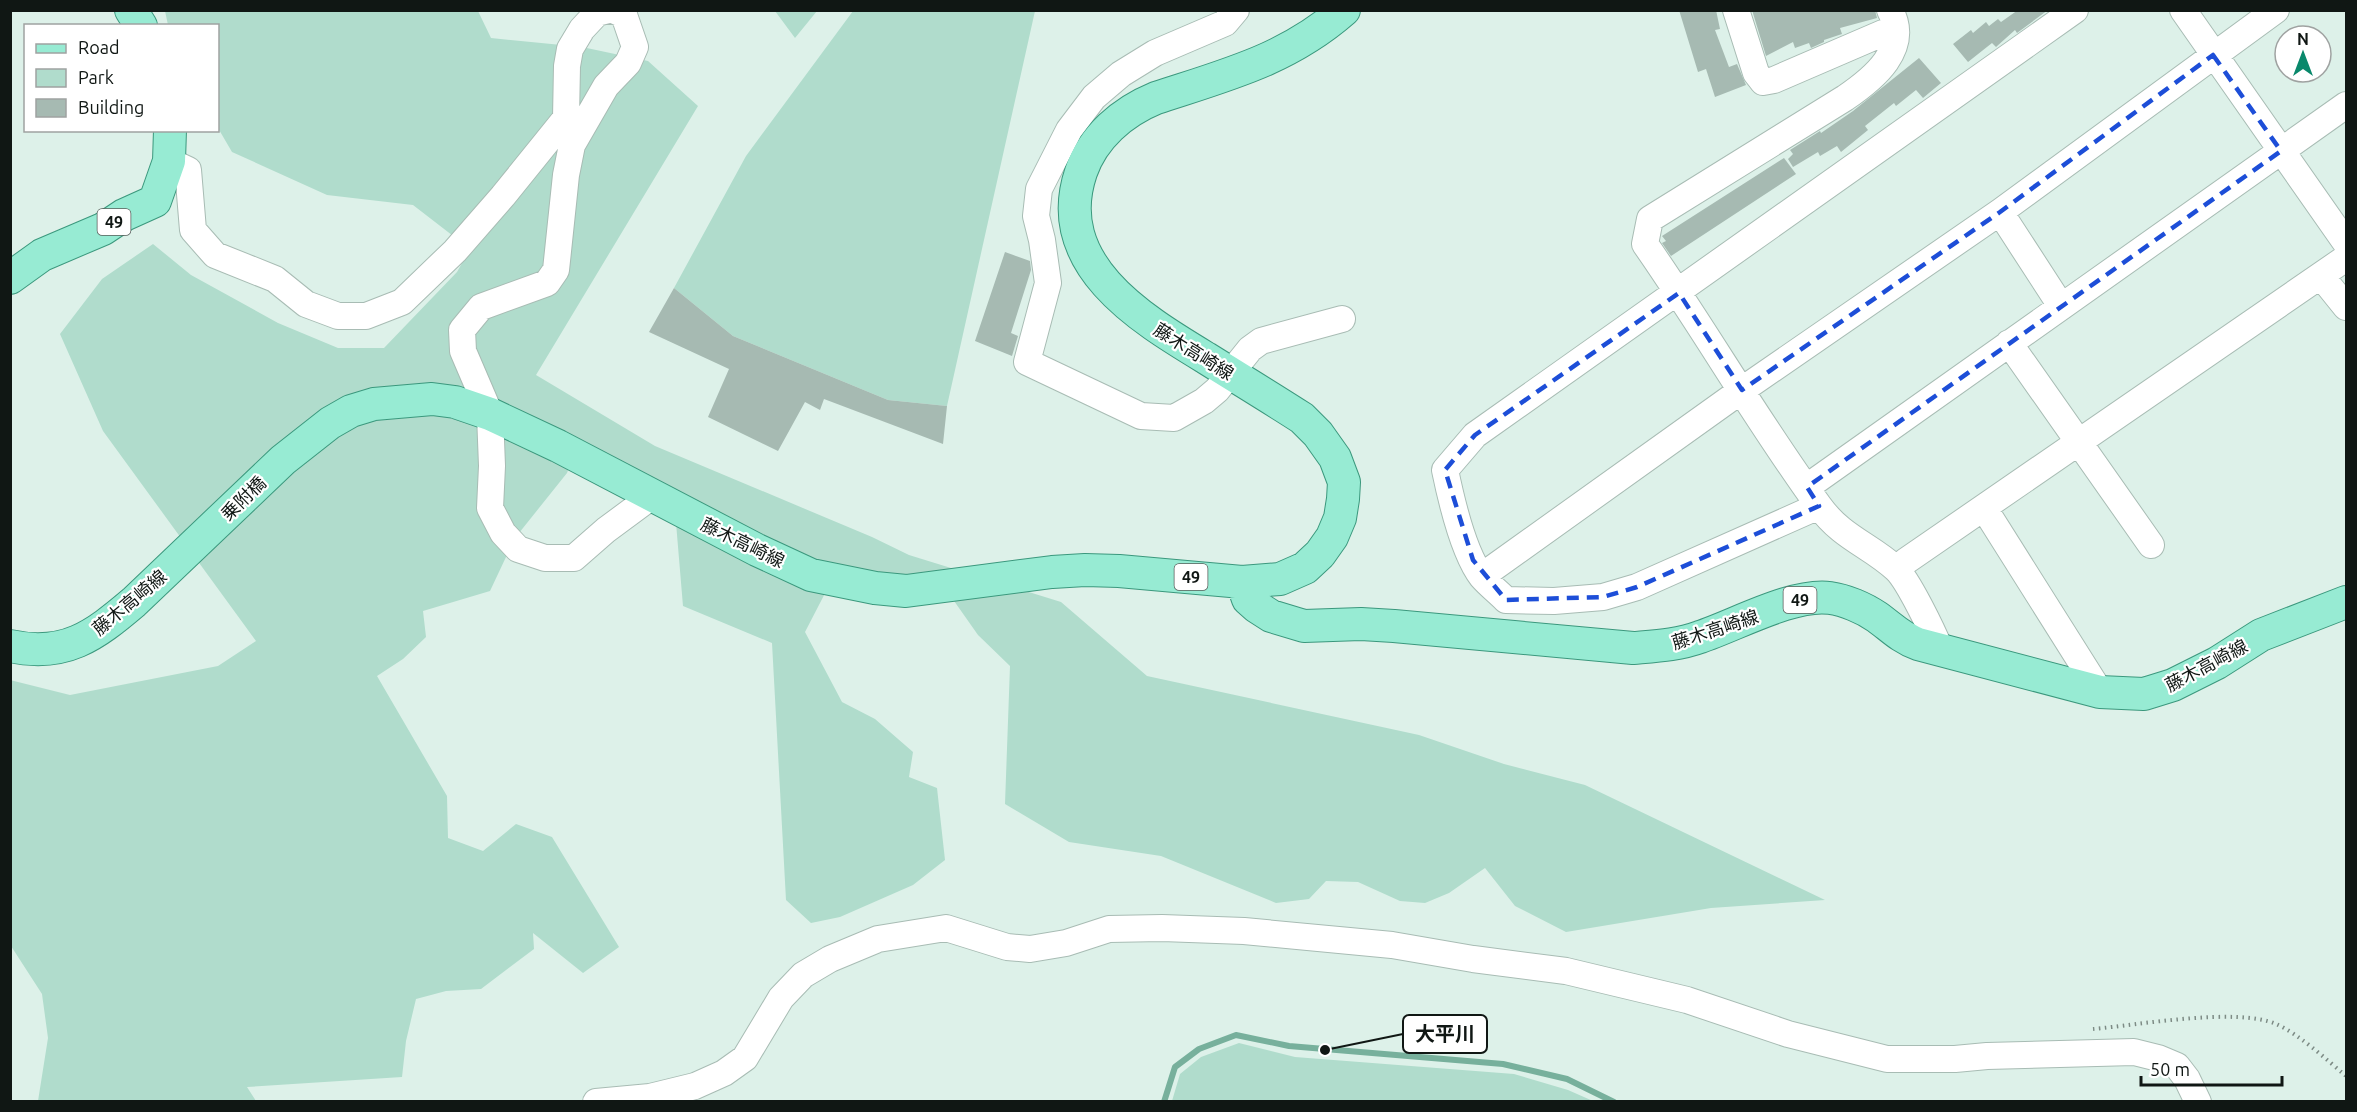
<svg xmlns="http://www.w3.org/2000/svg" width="2357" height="1112" font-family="Ubuntu,'Noto Sans JP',sans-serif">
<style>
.green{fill:#b0dccc}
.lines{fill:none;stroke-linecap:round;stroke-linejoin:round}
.stream{stroke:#77b09c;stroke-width:6}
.building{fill:#a6bab2}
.minor-casing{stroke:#a8bcb4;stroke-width:28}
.major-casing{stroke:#3b987d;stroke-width:34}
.path{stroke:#7d8b85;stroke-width:4;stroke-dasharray:1.5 4.5;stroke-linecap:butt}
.minor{stroke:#fff;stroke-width:26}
.major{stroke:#97ebd3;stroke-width:32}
.marked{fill:none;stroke:#1d4ed8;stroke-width:4.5;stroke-dasharray:12 8;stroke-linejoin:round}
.labels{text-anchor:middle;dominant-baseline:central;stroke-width:4.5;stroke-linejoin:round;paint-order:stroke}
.shield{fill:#fff;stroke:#585d5a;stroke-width:1.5}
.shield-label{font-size:16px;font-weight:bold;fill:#101714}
.street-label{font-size:18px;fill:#101714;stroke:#fff}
.leader{fill:none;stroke:#101714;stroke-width:2}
.callout-dot{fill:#101714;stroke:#fff;stroke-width:2}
.callout{fill:#fff;stroke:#101714;stroke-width:2}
.callout-label{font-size:20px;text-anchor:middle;font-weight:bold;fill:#101714}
</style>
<rect width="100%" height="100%" fill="#ddf1e9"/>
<!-- green -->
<path class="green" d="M165 11H478L491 38 582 47 648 61 698 106 536 375 655 446 872 537 909 555 1061 602 1147 676 1419 735 1504 764 1585 785 1825 900 1711 908 1566 932 1515 906 1485 868 1449 893 1425 903 1400 901 1358 882 1326 881 1309 899 1276 903 1161 856 1069 842 1005 804 1010 666 978 635 940 581 835 574 805 632 842 702 875 719 913 752 909 777 937 788 945 860 913 885 840 917 811 923 786 900 772 643 683 606 674 499 580 441 567 473 515 538 490 591 423 611 426 637 403 659 377 676 447 796 448 838 483 851 516 824 552 837 619 947 583 973 533 933 534 949 481 989 446 991 416 999 406 1041 402 1077 247 1087 256 1101H38L48 1038 42 994 11 946 10 680 70 695 218 666 256 641 103 431 60 334 102 279 153 244 191 275 278 323 338 348H384L457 272 470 249 413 205 327 195 232 152 218 128V26L168 25Z
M775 11H817L795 38Z
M853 11H1035L947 406 888 400 733 336 674 288 746 156Z
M1239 1043 1295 1057 1514 1074 1568 1090 1593 1101H1172L1180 1074 1201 1057Z"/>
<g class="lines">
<!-- stream -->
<path class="stream" d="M1164 1102 1175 1067 1199 1049 1236 1035 1289 1046 1503 1064 1567 1079 1614 1102"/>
</g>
<!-- building -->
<path class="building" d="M1679 10H1716L1720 29 1715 30 1729 67 1737 64 1746 85 1715 97 1706 69 1698 72Z
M1752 10H1875L1877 18 1840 28 1842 34 1824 40V42L1811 48 1809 43 1795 48 1793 42 1766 56Z
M2018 10H2048L2017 33 2015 30 1996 47 1992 43 1968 62 1953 44 1971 30 1973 33 1986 22 1989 26 1998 19 2001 22Z
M1919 58 1941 83 1923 98 1916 90 1896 106 1894 103 1865 126 1868 130 1841 152 1837 146 1820 156 1818 152 1793 167 1788 159 1793 154 1790 150 1820 131 1821 133 1853 111Z
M1784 158 1796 174 1671 256 1662 243 1666 241 1662 236Z
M1005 252 1030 261 1031 270 1011 333 1018 336 1012 356 975 341Z
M674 288 733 336 888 400 947 406 943 444 824 399 820 410 805 402 778 451 708 417 729 369 649 332Z"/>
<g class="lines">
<!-- minor casing -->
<g class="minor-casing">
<path id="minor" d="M613 10 624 15 635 47 628 63 606 86 572 145 566 175 556 270 547 283 481 307 462 330 463 351 490 414 492 466 490 508 503 533 518 549 545 558H574L606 530 652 496
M1236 10 1225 23 1155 53 1121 74 1094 97 1069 130 1039 189 1036 216 1042 240 1048 283 1027 362 1141 416 1174 418 1204 401 1217 390 1250 349 1261 341 1342 319
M1736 10 1756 73 1763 82 1774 80 1883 33 1896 31
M1890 10C1911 49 1873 79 1845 98L1650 219 1645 244C1705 330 1757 421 1819 506 1842 538 1870 545 1896 569 1908 580 1933 632 1940 649
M2183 10 2346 243
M169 161 188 170 193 230 215 255 275 279 306 304 338 316H366L402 302 455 251 503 196 566 118 567 66 570 49 582 29 597 13 609 10
M2000 212 2061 306
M2321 276 2346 307
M2009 343 2151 545
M1807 487 2346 105
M1819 506 1637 587 1603 597 1554 601 1506 600C1498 592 1489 585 1482 577 1464 554 1451 499 1445 470L1475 435 2075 10
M1984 508 2100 692
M1897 570 1906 561 2346 258
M1482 576 1742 390 2000 212 2276 10
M596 1102 650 1097 695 1086 724 1073 745 1058 781 998 803 975 830 959 878 939 946 928 1007 947 1030 949 1066 943 1109 929 1162 928 1244 931 1392 945 1473 959 1566 971 1687 1000 1788 1034 1887 1059H1955L1987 1056 2134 1052 2158 1058 2177 1066 2187 1079 2198 1102"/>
</g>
<!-- major casing -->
<g class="major-casing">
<path id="major" d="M131 10 141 26
M10 278 42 255 103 229 124 215 155 201 169 161 170 130
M1242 582 1248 599 1257 607 1271 616 1304 626 1361 624 1394 626 1633 648C1656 646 1678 645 1700 637 1736 625 1793 593 1830 598 1845 600 1864 608 1877 617 1891 627 1901 638 1918 644L2100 692 2144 694 2173 685 2217 663 2261 635 2346 602
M10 646C65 658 94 636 134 602L283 460 330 423 351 411 374 404 432 399 455 402 490 414 558 446 757 550 811 575 875 588 906 591 1052 572 1085 570 1119 571 1242 582 1280 579 1305 568 1320 554 1332 537 1340 518 1343 499 1344 482 1335 458 1318 434 1302 418C1271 398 1238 378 1206 358 1140 318 1050 264 1081 172 1093 137 1122 112 1156 98 1226 75 1287 60 1344 10"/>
</g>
<!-- path -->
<path class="path" d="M2093 1029C2138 1025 2237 1007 2276 1024 2299 1034 2327 1060 2346 1076"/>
<!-- minor -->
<use href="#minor" class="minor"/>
<!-- major -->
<use href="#major" class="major"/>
</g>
<!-- marked area -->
<path class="marked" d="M2213 55 2281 151 1807 487 1819 506 1637 587 1603 597 1506 600 1473 560 1445 470 1475 435 1679 293 1742 390 2000 212Z"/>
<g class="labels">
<!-- shield labels -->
<g class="shield">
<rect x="97.5" y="209" width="33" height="26" rx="4.5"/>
<rect x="1174.5" y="564" width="33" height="26" rx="4.5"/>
<rect x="1783.5" y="587" width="33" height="26" rx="4.5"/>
</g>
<g class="shield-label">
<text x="114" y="222">49</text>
<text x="1191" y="577">49</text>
<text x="1800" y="600">49</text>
</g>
<!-- street labels -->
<g class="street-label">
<text transform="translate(1194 351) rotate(32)">藤木高崎線</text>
<text transform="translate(243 498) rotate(-44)">乗附橋</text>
<text transform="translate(743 542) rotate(26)">藤木高崎線</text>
<text transform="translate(129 602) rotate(-40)">藤木高崎線</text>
<text transform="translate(1715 629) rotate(-18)">藤木高崎線</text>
<text transform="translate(2206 665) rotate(-28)">藤木高崎線</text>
</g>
</g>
<!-- callouts -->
<path class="leader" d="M1325 1050L1403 1034"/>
<circle class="callout-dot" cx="1325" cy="1050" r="6"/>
<rect class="callout" x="1403" y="1015" width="84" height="38" rx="6"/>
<g class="callout-label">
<text x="1445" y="1041">大平川</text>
</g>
<!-- border -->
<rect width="2357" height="1112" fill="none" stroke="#101714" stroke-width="24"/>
<!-- legend -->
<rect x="24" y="24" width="195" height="108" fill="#ffffff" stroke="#9fa2a1" stroke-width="1.5"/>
<rect x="36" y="44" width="30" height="9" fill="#97ebd3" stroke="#9fa2a1" stroke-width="1.5"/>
<text x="78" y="54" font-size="18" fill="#101714">Road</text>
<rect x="36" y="69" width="30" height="18" fill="#b0dccc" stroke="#9fa2a1" stroke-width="1.5"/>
<text x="78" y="84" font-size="18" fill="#101714">Park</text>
<rect x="36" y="99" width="30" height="18" fill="#a6bab2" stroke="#9fa2a1" stroke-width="1.5"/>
<text x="78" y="114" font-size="18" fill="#101714">Building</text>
<!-- north arrow -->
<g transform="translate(2303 54)"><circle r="28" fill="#ffffff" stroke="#9fa2a1" stroke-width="1.5"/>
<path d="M0-4.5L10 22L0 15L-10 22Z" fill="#09886b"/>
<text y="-9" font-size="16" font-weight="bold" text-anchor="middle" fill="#101714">N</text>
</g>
<!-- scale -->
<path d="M2141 1076v9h141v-9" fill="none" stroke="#101714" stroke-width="3"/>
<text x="2150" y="1076" font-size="18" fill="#101714" stroke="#ffffff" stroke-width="4.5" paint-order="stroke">50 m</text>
</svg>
